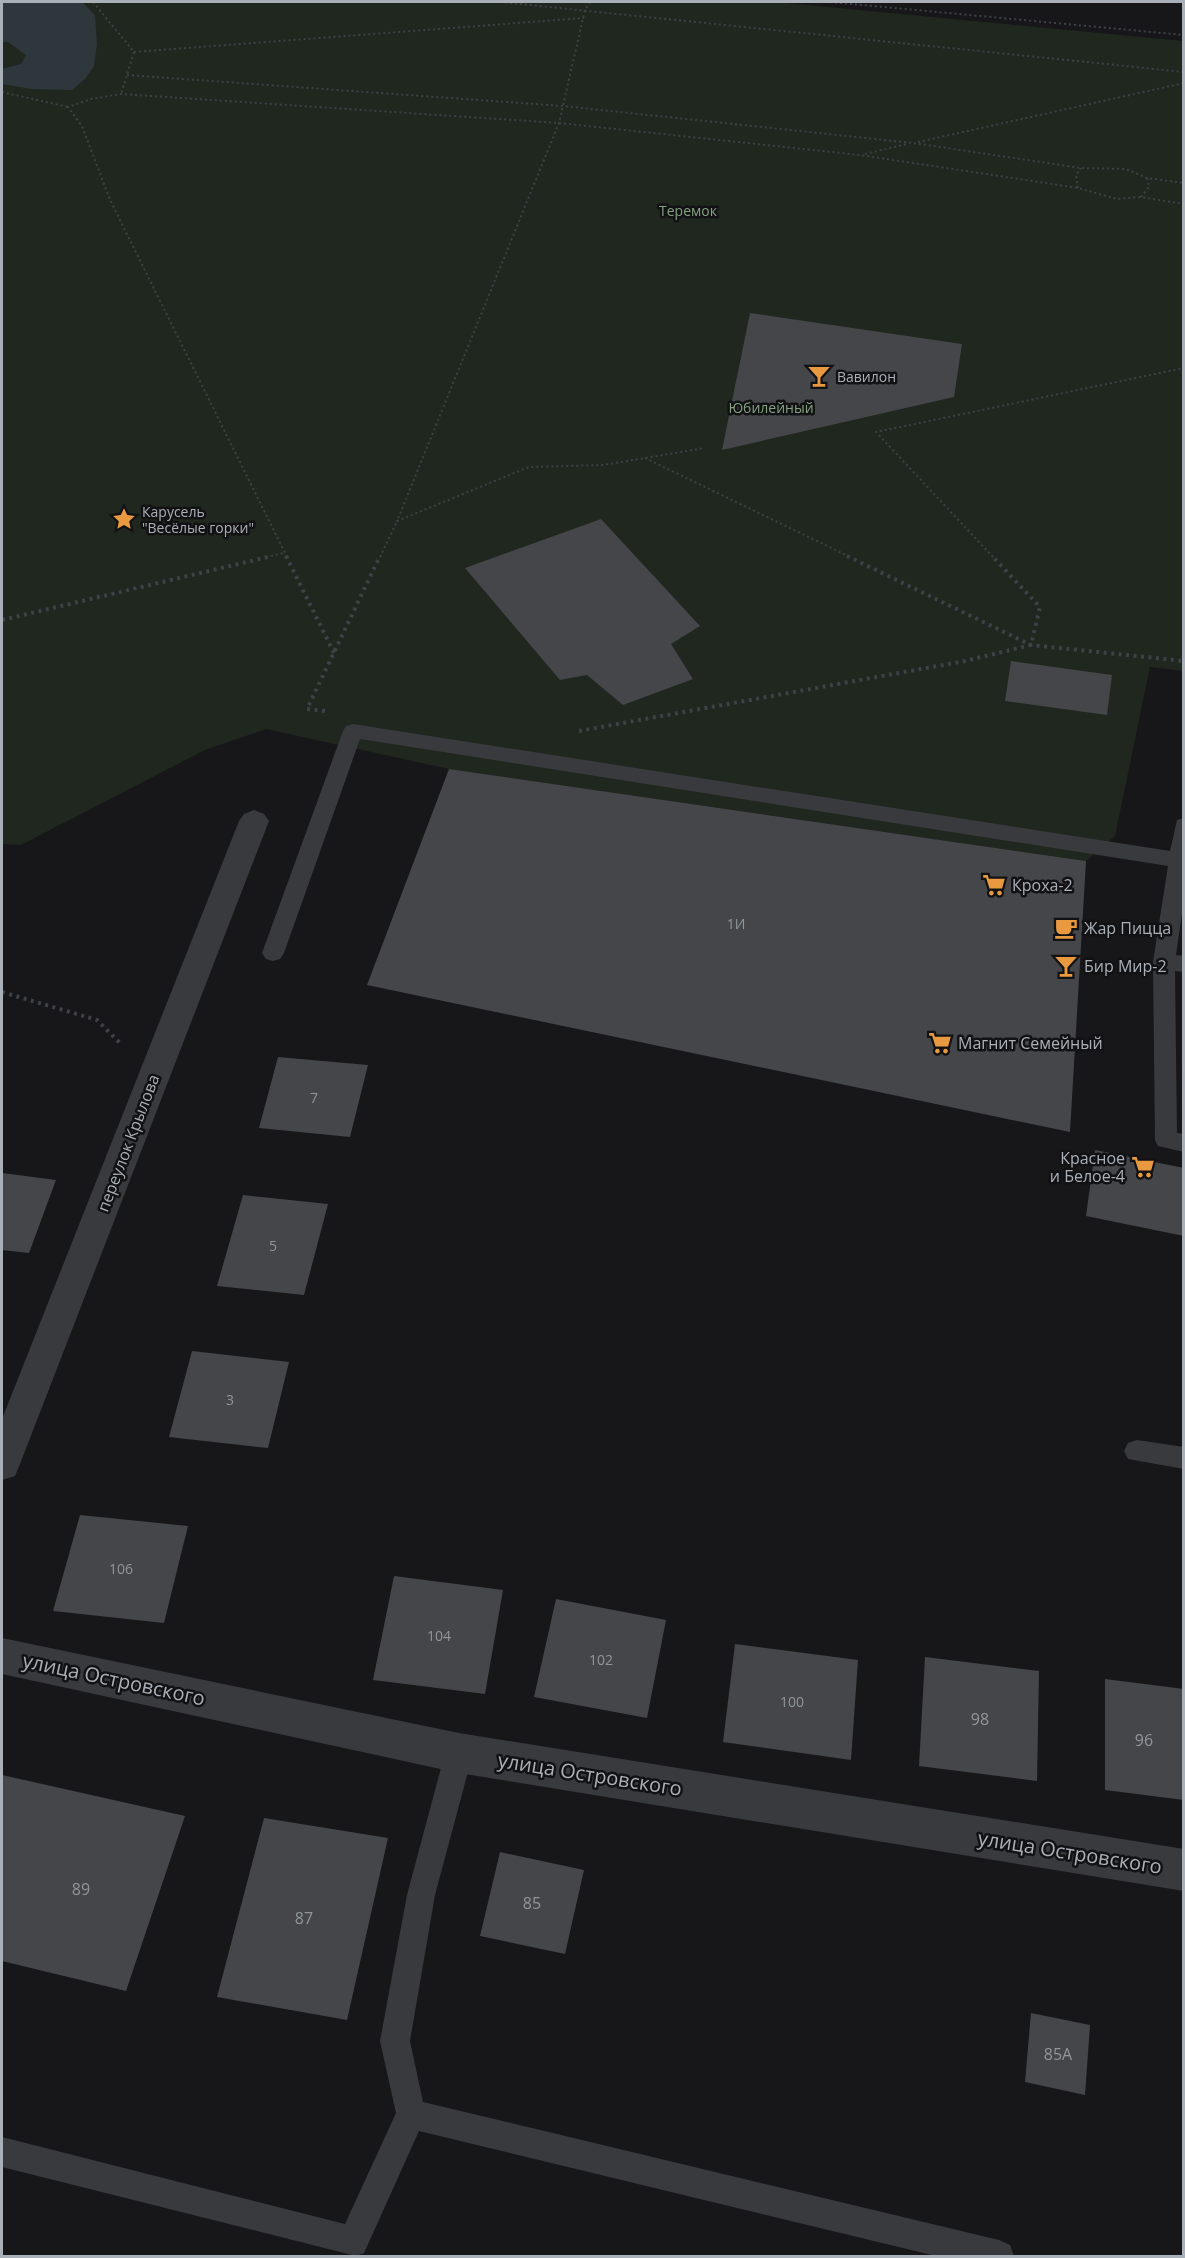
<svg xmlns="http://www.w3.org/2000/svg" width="1185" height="2258" font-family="'Open Sans',sans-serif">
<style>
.green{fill:#1f271f}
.water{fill:#2e383c}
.building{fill:#444649}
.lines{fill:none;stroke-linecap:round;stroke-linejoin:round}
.path-far1{stroke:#3e4145;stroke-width:2;stroke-dasharray:2 3;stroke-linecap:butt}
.path{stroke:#3e4145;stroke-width:4;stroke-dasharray:3 4.5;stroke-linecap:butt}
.service{fill:#383a3e;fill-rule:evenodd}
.minor{fill:#383a3e;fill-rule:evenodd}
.labels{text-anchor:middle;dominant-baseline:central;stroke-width:5;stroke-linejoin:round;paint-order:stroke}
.far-park-label{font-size:14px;fill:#84a282;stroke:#121214}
.far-poi-label{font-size:14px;fill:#aab0b8;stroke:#121214;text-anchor:start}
.number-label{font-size:14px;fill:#90969c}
.poi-label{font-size:16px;fill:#aab0b8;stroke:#121214;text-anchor:start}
.street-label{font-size:16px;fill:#aab0b8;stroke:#121214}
.near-number-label{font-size:16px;fill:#90969c}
.near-street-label{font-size:20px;fill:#aab0b8;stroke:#121214}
</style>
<rect width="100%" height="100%" fill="#171719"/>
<!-- green -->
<path class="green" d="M2 2H776L1183 41V671L1150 667 1115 836 1086 861 449 769 266 729 205 750 21 845 2 844Z"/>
<!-- water -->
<path class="water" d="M2 2H82L95 15 97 44 94 66 85 79 72 90 32 89 2 84V69L21 64 26 55 8 42H2Z"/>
<!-- building -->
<path class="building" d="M750 313 962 344 954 397 722 450Z
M601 519 700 626 671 644 693 679 623 705 587 675 560 680 465 568Z
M1011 661 1112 675 1107 715 1005 701Z
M449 769 1086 861 1070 1132 367 985Z
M278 1057 368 1065 350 1137 259 1128Z
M1095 1150 1184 1168V1236L1086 1216Z
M2 1173 56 1180 29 1253 2 1250Z
M243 1195 328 1204 304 1295 217 1286Z
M192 1351 289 1362 268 1448 169 1437Z
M80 1515 188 1526 164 1623 53 1611Z
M394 1576 503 1590 485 1694 373 1680Z
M556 1599 666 1620 647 1718 534 1697Z
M735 1644 858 1660 851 1760 723 1742Z
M925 1657 1039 1671 1037 1781 919 1766Z
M1105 1679 1184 1689V1800L1105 1790Z
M2 1775 185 1816 126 1991 2 1961Z
M264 1818 388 1838 347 2020 217 1997Z
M500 1852 584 1870 565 1954 480 1936Z
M1031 2013 1090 2025 1085 2095 1025 2082Z"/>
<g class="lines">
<!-- path-far1 -->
<path class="path-far1" d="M93 2 134 52 121 94
M500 2 1184 72
M590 2 585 10 559 123 397 521 529 467 603 465 705 448
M830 2 1184 35
M134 52 584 18
M127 75 563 106 913 143 1081 168 1126 169 1147 178 1184 183
M2 92 68 107
M918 142 1184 83
M865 154 907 144
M1078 188 1076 175 1081 168
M1141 197 1149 187 1147 178
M645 458 850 557
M266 557 284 553
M287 557 110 200 82 126 68 107 91 99 121 94 559 123 860 155 1078 188 1117 199 1140 197 1184 204
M380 557 397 521
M993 557 876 432 1184 368"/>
<!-- path -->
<path class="path" d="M286 556 334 653
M847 556 1031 645 1184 661
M2 620 272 556
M325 711 307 709 380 556
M579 731 965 661 1031 645 1040 607 992 556
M2 992 97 1020 122 1045"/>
<!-- service -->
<path class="service" d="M353 724 1170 851 1177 820 1184 818V899L1176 955 1184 956V972L1175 971 1177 1133 1184 1134V1152L1158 1146 1155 1140 1153 962 1168 866 360 739 284 953 280 959 273 961 266 959 262 953 343 731 346 726Z
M1137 1440 1184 1447V1469L1128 1459 1124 1451 1128 1443Z
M459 1740 469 1744 473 1753 435 1895 410 2041 423 2102 999 2240 1010 2245 1014 2256H936L419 2131 364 2253 356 2256 2 2167V2137L345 2224 396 2113 380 2041 407 1895 445 1753 449 1744Z"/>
<!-- minor -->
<path class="minor" d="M254 810 264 814 269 821 20 1464 15 1476 2 1480V1419L239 821 244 814Z
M2 1638 459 1733 1184 1849V1891L459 1773 2 1674Z"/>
</g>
<!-- icons -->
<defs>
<g id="bar-bare" transform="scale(1.8)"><path d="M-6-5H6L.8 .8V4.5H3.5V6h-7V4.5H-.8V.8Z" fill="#e9993f" stroke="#121214" stroke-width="2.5" paint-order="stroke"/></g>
<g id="sight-bare" transform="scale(1.8)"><path d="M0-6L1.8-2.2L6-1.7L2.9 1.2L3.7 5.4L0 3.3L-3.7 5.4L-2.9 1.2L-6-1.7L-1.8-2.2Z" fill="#e9993f" stroke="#121214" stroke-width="2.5" paint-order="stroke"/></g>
<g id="supermarket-bare" transform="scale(1.8)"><path d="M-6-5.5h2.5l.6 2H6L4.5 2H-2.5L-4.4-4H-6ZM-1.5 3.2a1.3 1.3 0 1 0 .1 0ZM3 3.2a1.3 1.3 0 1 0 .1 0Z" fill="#e9993f" stroke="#121214" stroke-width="2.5" paint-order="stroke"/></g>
<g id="cafe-bare" transform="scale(1.8)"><path d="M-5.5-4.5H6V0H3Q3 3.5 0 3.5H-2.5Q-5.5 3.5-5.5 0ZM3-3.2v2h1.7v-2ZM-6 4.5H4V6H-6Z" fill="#e9993f" stroke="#121214" stroke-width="2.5" paint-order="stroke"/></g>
</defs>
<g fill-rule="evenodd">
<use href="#bar-bare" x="819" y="376"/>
<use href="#sight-bare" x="124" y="519"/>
<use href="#supermarket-bare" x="994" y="885"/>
<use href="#cafe-bare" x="1066" y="928"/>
<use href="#bar-bare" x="1066" y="966"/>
<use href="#supermarket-bare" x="940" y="1043"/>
<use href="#supermarket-bare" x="1143" y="1167"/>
</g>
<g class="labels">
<!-- far-park labels -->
<g class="far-park-label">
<text x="688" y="210">Теремок</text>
<text x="771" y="407">Юбилейный</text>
</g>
<!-- far-poi labels -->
<g class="far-poi-label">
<text x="837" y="376">Вавилон</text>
<text x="142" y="511">Карусель<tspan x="142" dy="16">"Весёлые горки"</tspan></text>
</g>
<!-- number labels -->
<g class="number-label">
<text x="736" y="923">1И</text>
<text x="314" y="1097">7</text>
<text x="273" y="1245">5</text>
<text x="230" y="1399">3</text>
<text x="121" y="1568">106</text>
<text x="439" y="1635">104</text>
<text x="601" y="1659">102</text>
<text x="792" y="1701">100</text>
</g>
<!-- poi labels -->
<g class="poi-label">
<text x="1012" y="885">Кроха-2</text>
<text x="1084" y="928">Жар Пицца</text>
<text x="1084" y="966">Бир Мир-2</text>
<text x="958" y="1043">Магнит Семейный</text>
<text x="1125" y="1158" text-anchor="end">Красное<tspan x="1125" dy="18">и Белое-4</tspan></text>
</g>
<!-- street labels -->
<g class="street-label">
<text transform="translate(128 1143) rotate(-69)">переулок Крылова</text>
</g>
<!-- near-number labels -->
<g class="near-number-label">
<text x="980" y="1719">98</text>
<text x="1144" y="1740">96</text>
<text x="81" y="1889">89</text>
<text x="532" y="1903">85</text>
<text x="304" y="1918">87</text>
<text x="1058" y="2054">85А</text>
</g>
<!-- near-street labels -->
<g class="near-street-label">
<text transform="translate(114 1679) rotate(12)">улица Островского</text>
<text transform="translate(590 1774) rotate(9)">улица Островского</text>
<text transform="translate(1070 1852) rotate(9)">улица Островского</text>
</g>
</g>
<!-- border -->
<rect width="1185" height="2258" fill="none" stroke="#aab0b8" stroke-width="6"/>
</svg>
